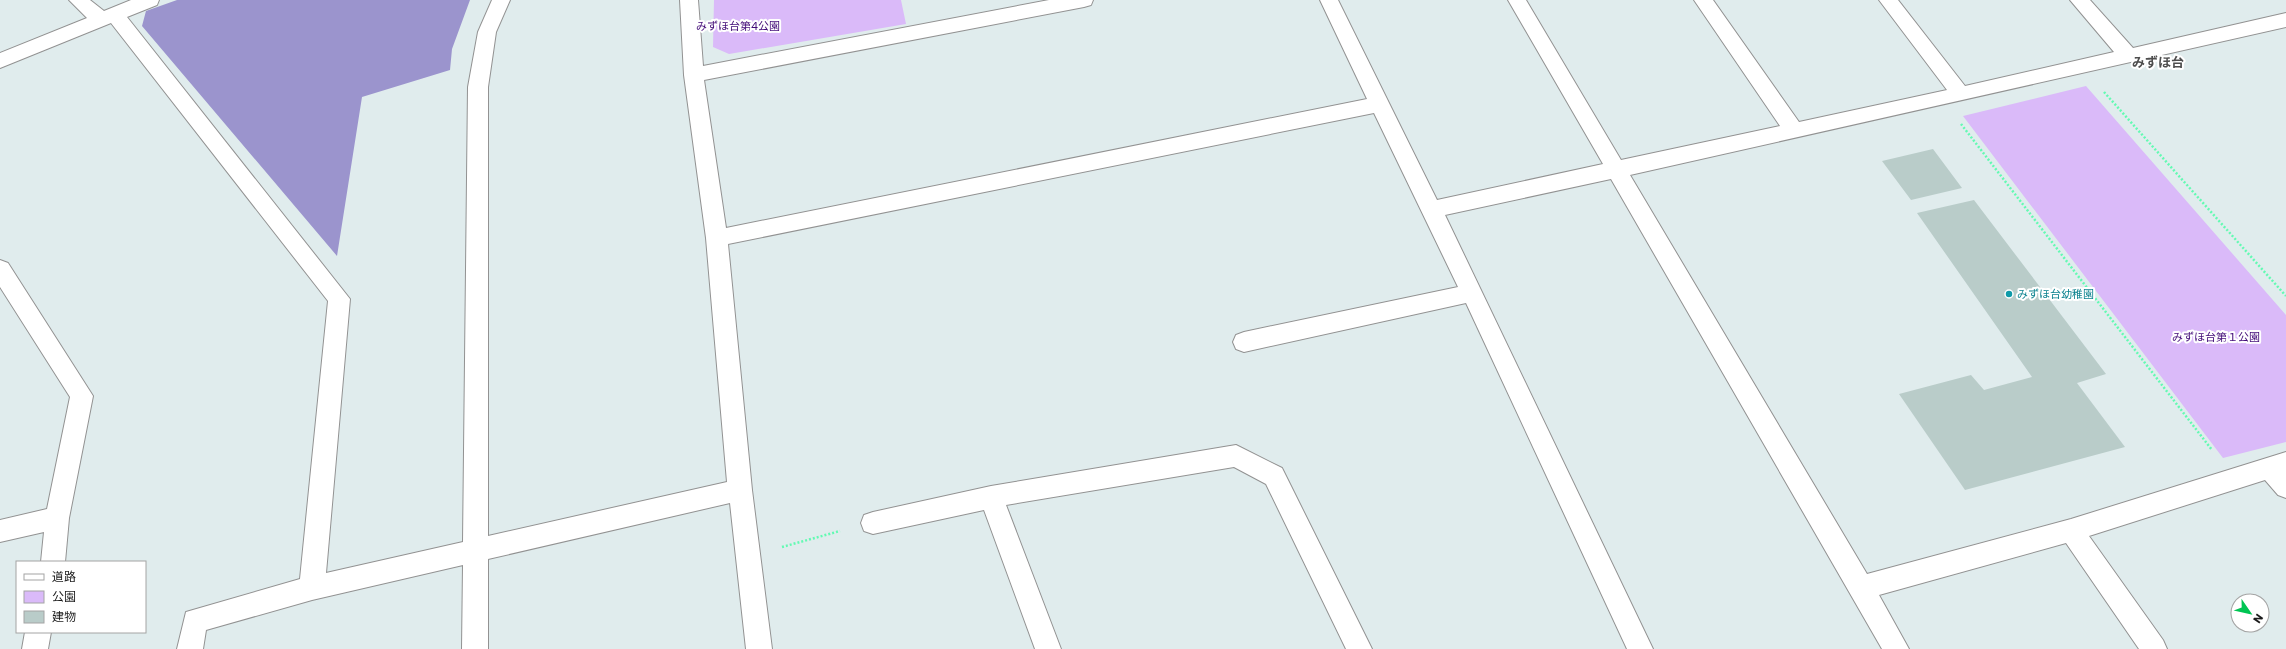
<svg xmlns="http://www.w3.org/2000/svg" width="2286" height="649" font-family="Poppins,'Noto Sans JP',sans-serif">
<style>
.forest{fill:#9b94cd}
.park{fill:#dabaf9}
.building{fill:#b9ccc9}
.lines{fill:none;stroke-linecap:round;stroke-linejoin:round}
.minor-casing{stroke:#929292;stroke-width:2}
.path{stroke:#63fab3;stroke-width:2.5;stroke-dasharray:2 2;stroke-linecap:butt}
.minor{fill:#fff;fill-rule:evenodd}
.culture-dot{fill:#0f9aa8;stroke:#fff;stroke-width:1.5}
.labels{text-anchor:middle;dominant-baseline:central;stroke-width:4;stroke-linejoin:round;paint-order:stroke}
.park-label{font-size:11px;fill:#410a77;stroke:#fff}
.culture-label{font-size:11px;fill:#0d838f;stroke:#fff;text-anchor:start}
.quarter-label{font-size:13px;font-weight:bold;fill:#4e4e4e;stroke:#fff}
</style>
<rect width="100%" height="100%" fill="#e0eced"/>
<!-- forest -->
<path class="forest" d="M177 0H470L452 49 450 70 362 97 337 256 142 26 146 11Z"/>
<!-- park -->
<path class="park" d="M714 0H901L906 24 729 54 713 47Z
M2086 86 2286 315V442L2223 458 1963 116Z"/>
<!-- building -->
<path class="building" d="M1933 149 1962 188 1911 200 1882 161Z
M1974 200 2106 374 2077 383 2125 447 1965 490 1899 394 1971 375 1984 390 2032 377 1917 213Z"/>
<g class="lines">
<!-- minor casing -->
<g class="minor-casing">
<path id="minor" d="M69 0H90L104 11 131 0H159L157 5 127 17 350 299 326 573 463 542 468 87 478 32 492 0H510L496 32 488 87V536L727 482 706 238 684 75 680 0H698L703 66 1049 0H1093L1091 5 1084 7 704 80 726 228 1367 99 1320 0H1338L1437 200 1603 164 1508 0H1526L1621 160 1780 126 1694 0H1713L1799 122 1947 90 1879 0H1898L1965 86 2114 52 2070 0H2090L2133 48 2286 13V27L1630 175 1867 574 2071 519 2286 452V498L2278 495 2265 480 2089 536 2163 640 2167 649H2139L2066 543 1879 595 1909 649H1882L1611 179 1445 215 1653 649H1627L1466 303 1244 352 1236 349 1233 342 1236 335 1244 332 1458 287 1374 113 728 244 752 490 772 649H746L730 503 488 559V649H462L463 565 312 600 206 630 203 649H177L186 612 300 579 328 301 111 23 0 68V53L87 18Z
M0 260 8 263 93 396 69 518 65 562H41L44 532 0 542V520L47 509 70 397 0 287Z
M1236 445 1282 468 1372 649H1346L1266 484 1234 467 1006 505 1061 649H1035L984 510 873 534 864 531 861 523 864 515 873 512 991 486Z
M25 632H51L48 649H22Z"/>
</g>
<!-- path -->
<path class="path" d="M2104 92 2286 296
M1961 124 2212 450
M782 547 840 531"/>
<!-- minor -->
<use href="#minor" class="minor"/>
</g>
<!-- markers -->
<circle class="culture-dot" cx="2009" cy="294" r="4"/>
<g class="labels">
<!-- park labels -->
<g class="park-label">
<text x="738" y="26">みずほ台第4公園</text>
<text x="2216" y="337">みずほ台第１公園</text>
</g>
<!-- culture labels -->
<g class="culture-label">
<text x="2017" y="294">みずほ台幼稚園</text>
</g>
<!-- quarter labels -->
<g class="quarter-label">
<text x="2158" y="62">みずほ台</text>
</g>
</g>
<!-- legend -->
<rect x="16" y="561" width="130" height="72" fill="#ffffff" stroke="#a4a4a4"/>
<rect x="24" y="574" width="20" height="6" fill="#ffffff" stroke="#a4a4a4"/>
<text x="52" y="581" font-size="12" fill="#1b1b1b">道路</text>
<rect x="24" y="591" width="20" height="12" fill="#dabaf9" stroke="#a4a4a4"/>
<text x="52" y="601" font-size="12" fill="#1b1b1b">公園</text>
<rect x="24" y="611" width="20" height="12" fill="#b9ccc9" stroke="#a4a4a4"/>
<text x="52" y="621" font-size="12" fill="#1b1b1b">建物</text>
<!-- north arrow -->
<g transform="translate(2250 613) rotate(124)"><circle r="19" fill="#ffffff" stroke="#a4a4a4"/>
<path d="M0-3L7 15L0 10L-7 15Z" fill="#00c553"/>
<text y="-6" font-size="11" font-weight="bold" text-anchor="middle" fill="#1b1b1b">N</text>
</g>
</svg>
